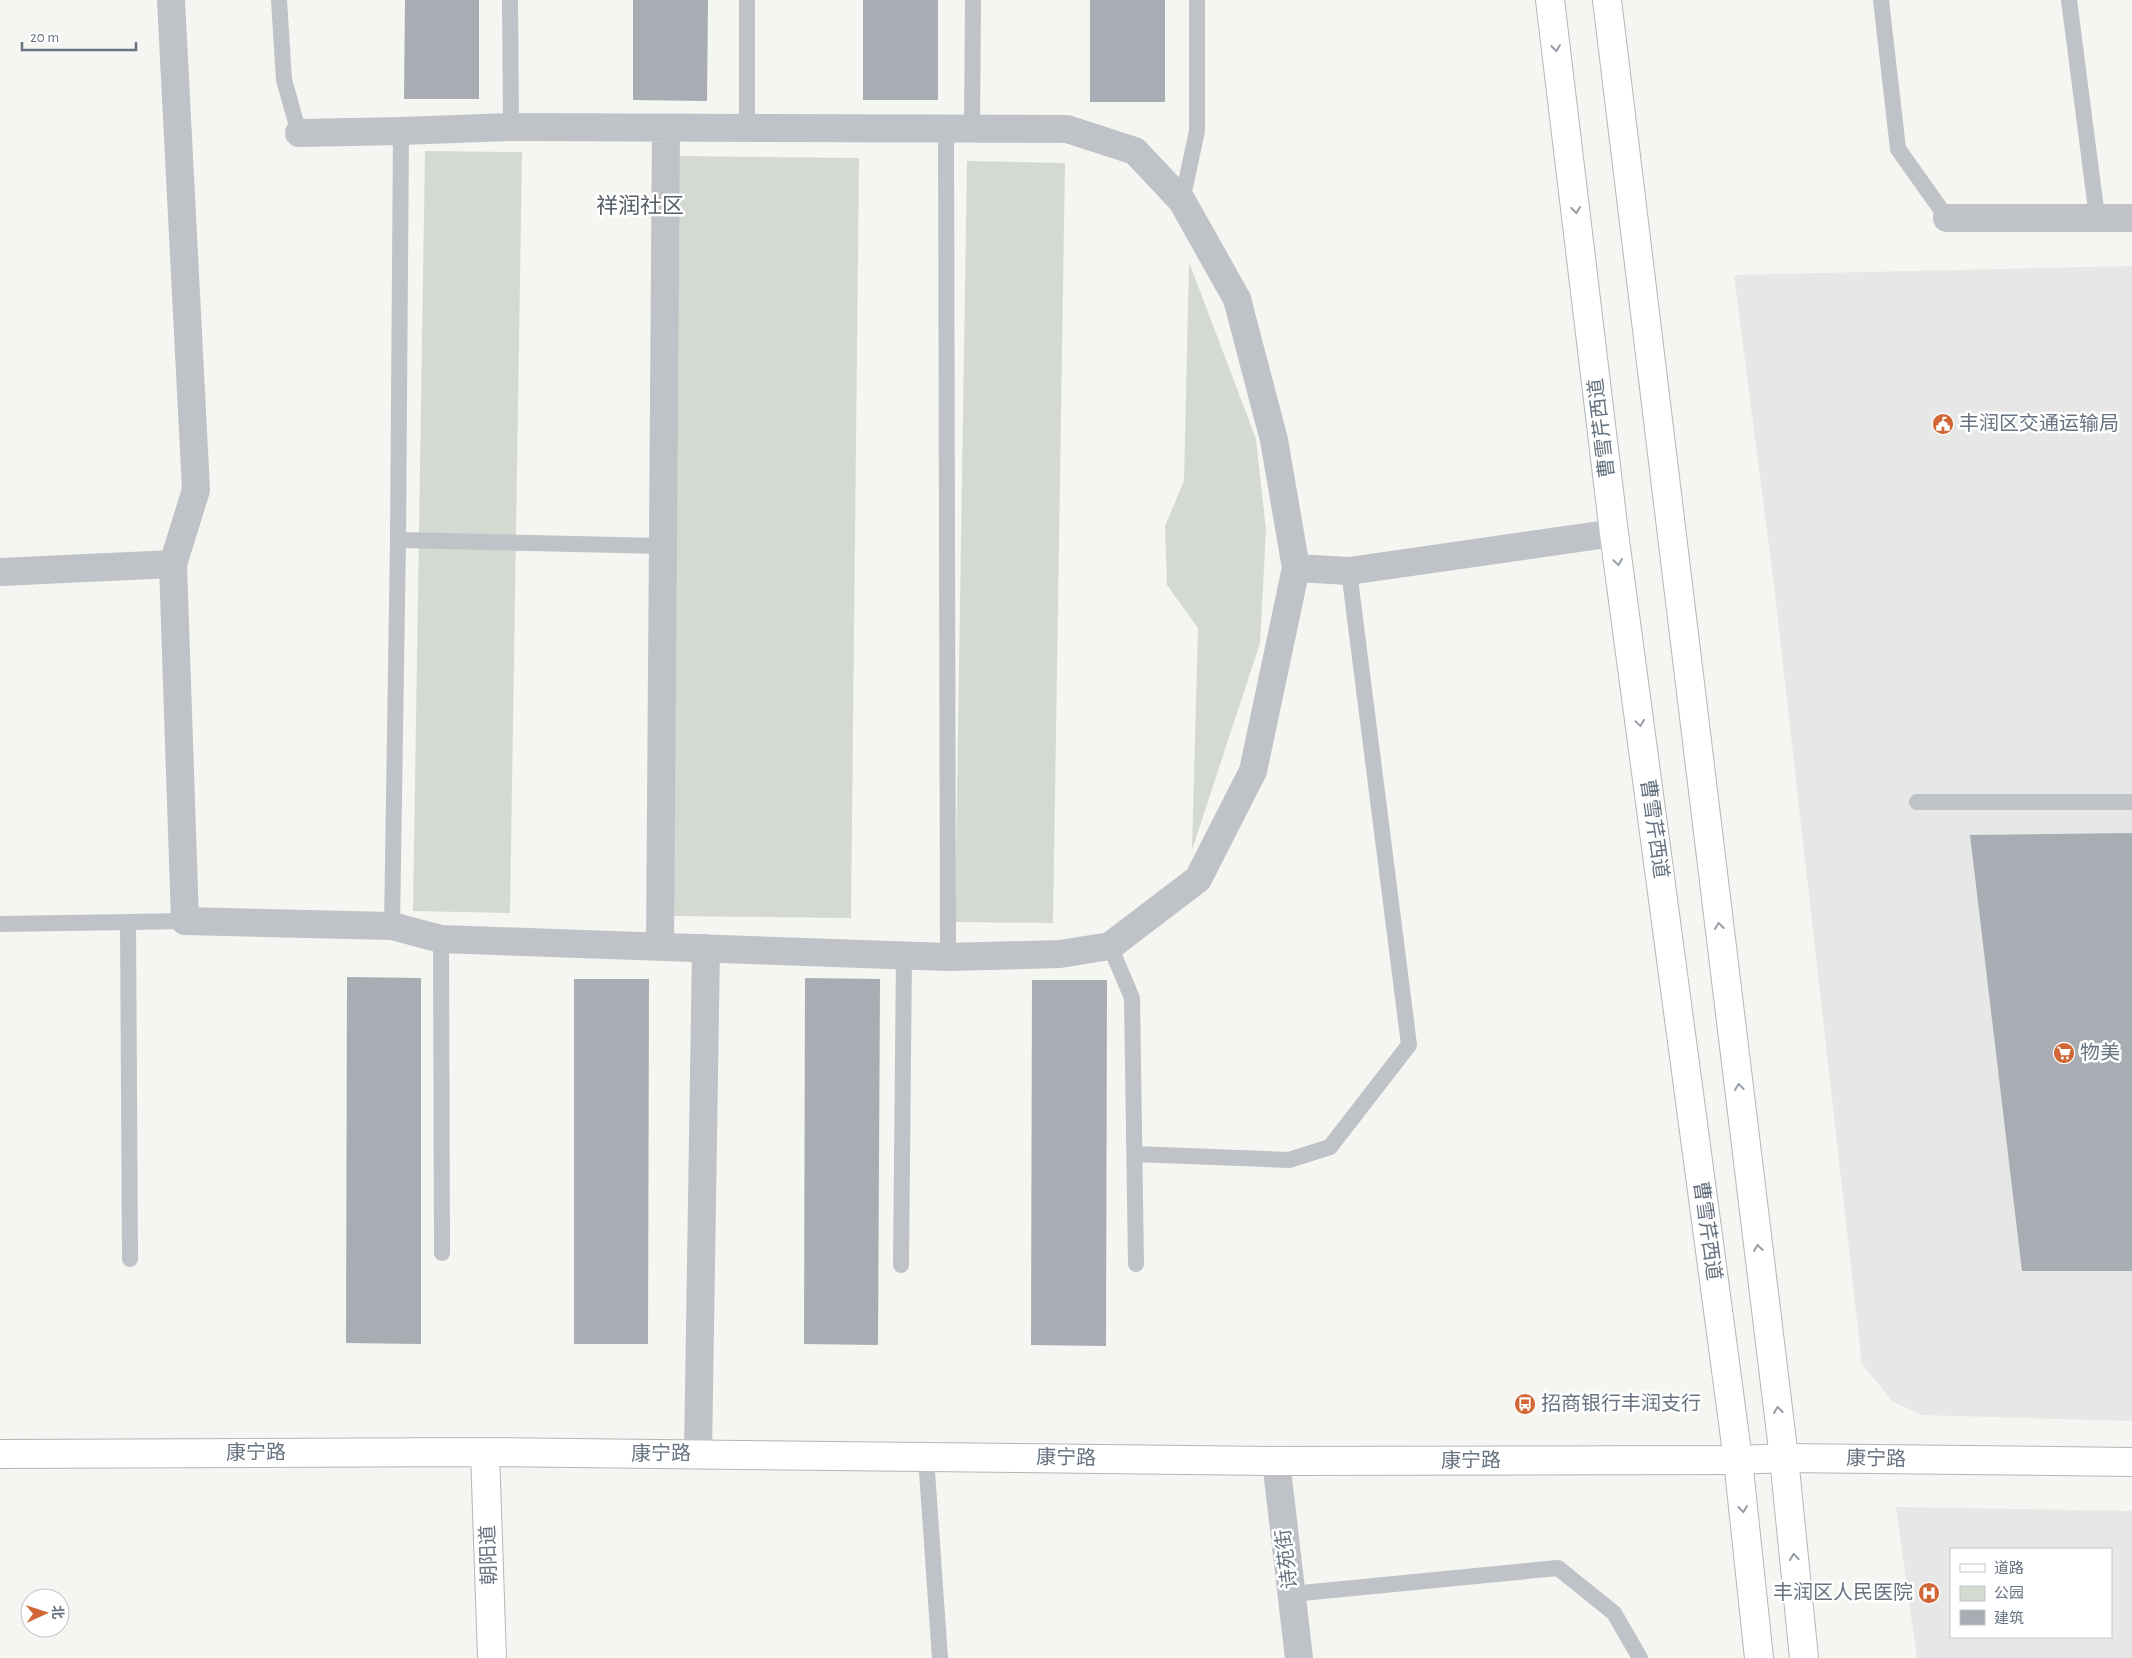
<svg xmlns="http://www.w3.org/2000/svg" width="2132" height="1658" font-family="'Alegreya Sans','Noto Sans SC',sans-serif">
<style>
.built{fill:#e6e7e6;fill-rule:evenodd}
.green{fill:#d4dad2}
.building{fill:#a7adb2}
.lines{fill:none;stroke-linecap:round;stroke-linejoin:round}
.secondary-casing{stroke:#b2b6ba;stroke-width:30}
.primary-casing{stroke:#b3b6ba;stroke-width:30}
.lane{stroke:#bfc2c6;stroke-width:16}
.street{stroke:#bfc2c6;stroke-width:28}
.secondary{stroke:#fff;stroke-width:28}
.primary{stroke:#fff;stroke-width:28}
.oneway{stroke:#959da6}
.labels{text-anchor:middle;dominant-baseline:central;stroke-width:5;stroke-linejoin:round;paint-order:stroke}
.poi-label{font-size:20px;fill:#677380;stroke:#fff;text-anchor:start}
.street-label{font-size:20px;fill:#677380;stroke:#fff}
.quarter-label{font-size:22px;fill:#555d66;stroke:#fff}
</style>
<rect width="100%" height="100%" fill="#f5f5f2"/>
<!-- built -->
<path class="built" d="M2132 266V1421L1922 1415 1893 1402 1862 1364 1774 585 1734 275Z
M1896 1507 2132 1511V1658H1917ZM2111 1549V1637H1951V1549Z"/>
<!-- green -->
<path class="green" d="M425 151 522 152 510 913 413 911Z
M677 156 859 158 851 918 669 916Z
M967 161 1065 163 1053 923 955 922Z
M1189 262 1256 439 1266 530 1260 643 1192 850 1198 628 1167 585 1165 526 1184 481Z"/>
<!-- building -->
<path class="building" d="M405 0H479V99H404Z
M633 0H708L707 101 633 100Z
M863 0H938V100H863Z
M1090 0H1165V102H1090Z
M2132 833V1271H2022L1970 835Z
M347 977 421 978V1344L346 1343Z
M805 978 880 979 878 1345 804 1344Z
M574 979H649L648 1344H574Z
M1032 980H1107L1106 1346 1031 1345Z"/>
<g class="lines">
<!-- secondary casing -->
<g class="secondary-casing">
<path id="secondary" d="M485 1452 492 1658
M0 1454 485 1452 1276 1461 1738 1460 1784 1458 2132 1462"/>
</g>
<!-- primary casing -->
<g class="primary-casing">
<path id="primary" d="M1550 0 1614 533 1738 1460 1759 1658
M1607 0 1784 1458 1804 1658"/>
</g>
<!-- lane -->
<path class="lane" d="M279 0 284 80 299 133
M510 0 511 127
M747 0V128
M1881 0 1898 149 1947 218
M2069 0 2097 217
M972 128 973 0
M946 130 948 957
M1182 201 1197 131V0
M398 540 662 546
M1917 802H2132
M0 924 128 922
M392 926 398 540 401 131
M441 939 442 1253
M1110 946 1132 998 1136 1264
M1135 1154 1289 1160 1330 1147 1409 1045 1349 571
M130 1259 128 922 185 921
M901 1265 904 955
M926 1457 940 1658
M1292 1594 1558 1568 1614 1613 1640 1658"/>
<!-- street -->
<path class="street" d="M171 0 196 490 173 564
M299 133 401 131 511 127 1067 129 1135 151 1182 201 1237 299 1274 440 1296 568 1349 571 1614 533
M1947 218H2132
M0 572 173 564 185 921 392 926 441 939 948 957 1060 954 1110 946 1198 879 1253 771 1296 568
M660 945 666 128
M698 1454 706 948
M1276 1461 1299 1658"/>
<!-- secondary -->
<use href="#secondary" class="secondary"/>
<!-- primary -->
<use href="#primary" class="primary"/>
</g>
<!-- one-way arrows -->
<defs><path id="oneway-chevron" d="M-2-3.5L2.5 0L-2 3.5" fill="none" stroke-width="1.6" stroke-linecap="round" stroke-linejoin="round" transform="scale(1.25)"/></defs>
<g class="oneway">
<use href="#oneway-chevron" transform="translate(1556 48) rotate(83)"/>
<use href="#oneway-chevron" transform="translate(1576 210) rotate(83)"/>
<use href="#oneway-chevron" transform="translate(1618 562) rotate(82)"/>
<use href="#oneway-chevron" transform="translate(1640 723) rotate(82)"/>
<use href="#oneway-chevron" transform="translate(1719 926) rotate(-97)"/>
<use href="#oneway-chevron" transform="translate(1739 1087) rotate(-97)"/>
<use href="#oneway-chevron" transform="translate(1758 1248) rotate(-97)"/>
<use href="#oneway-chevron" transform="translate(1778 1410) rotate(-97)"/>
<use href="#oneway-chevron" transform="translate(1743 1509) rotate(84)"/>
<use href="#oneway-chevron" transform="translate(1794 1557) rotate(-96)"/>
</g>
<!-- icons -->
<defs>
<g id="civic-disc" transform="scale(1.125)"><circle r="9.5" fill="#d16737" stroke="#fff"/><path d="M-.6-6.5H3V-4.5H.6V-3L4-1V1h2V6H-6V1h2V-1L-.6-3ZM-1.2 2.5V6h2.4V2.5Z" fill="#fff"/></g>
<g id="supermarket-disc" transform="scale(1.125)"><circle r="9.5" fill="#d16737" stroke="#fff"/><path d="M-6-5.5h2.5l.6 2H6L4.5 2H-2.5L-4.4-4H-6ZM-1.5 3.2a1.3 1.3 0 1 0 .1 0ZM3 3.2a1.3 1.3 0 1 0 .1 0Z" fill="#fff"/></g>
<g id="bus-disc" transform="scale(1.125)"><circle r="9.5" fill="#d16737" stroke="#fff"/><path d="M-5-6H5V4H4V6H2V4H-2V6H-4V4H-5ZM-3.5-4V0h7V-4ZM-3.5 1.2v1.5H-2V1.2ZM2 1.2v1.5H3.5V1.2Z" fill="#fff"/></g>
<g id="hospital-disc" transform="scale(1.125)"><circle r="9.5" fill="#d16737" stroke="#fff"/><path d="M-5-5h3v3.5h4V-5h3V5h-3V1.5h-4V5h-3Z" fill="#fff"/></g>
</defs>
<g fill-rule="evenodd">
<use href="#civic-disc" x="1943" y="424"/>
<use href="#supermarket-disc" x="2064" y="1053"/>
<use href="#bus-disc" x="1525" y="1404"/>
<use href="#hospital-disc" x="1929" y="1593"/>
</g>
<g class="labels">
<!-- poi labels -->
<g class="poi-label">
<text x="1959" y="424">丰润区交通运输局</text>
<text x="2080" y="1053">物美</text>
<text x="1541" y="1404">招商银行丰润支行</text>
<text x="1913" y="1593" text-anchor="end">丰润区人民医院</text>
</g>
<!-- street labels -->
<g class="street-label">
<text transform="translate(1602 428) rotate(-97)">曹雪芹西道</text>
<text transform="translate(1654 829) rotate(82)">曹雪芹西道</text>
<text transform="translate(1707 1231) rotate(82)">曹雪芹西道</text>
<text x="256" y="1453">康宁路</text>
<text x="661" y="1454">康宁路</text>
<text transform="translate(1066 1458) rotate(1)">康宁路</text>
<text transform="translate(1876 1459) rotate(1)">康宁路</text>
<text x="1471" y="1461">康宁路</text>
<text transform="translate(489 1555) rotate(-92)">朝阳道</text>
<text transform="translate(1287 1559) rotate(-97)">诗苑街</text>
</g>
<!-- quarter labels -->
<g class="quarter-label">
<text x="640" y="206">祥润社区</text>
</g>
</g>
<!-- legend -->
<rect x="1950" y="1548" width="162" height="90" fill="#ffffff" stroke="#c2c7cc"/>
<rect x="1960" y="1564" width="25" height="8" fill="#ffffff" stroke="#c2c7cc"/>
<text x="1994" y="1573" font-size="15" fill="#677380">道路</text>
<rect x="1960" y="1586" width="25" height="15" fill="#d4dad2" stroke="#c2c7cc"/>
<text x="1994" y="1598" font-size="15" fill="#677380">公园</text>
<rect x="1960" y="1610" width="25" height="15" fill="#a7adb2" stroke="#c2c7cc"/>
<text x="1994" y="1623" font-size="15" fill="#677380">建筑</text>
<!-- north arrow -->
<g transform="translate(45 1613) rotate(87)"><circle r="24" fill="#ffffff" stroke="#c2c7cc"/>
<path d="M0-4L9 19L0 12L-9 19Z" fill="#d16737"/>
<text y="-8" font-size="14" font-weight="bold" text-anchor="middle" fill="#677380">北</text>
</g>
<!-- scale -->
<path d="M22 42v8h114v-8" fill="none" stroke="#677380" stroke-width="2.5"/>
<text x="30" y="42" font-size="15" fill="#677380" stroke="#ffffff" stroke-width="4" paint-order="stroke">20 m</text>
</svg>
